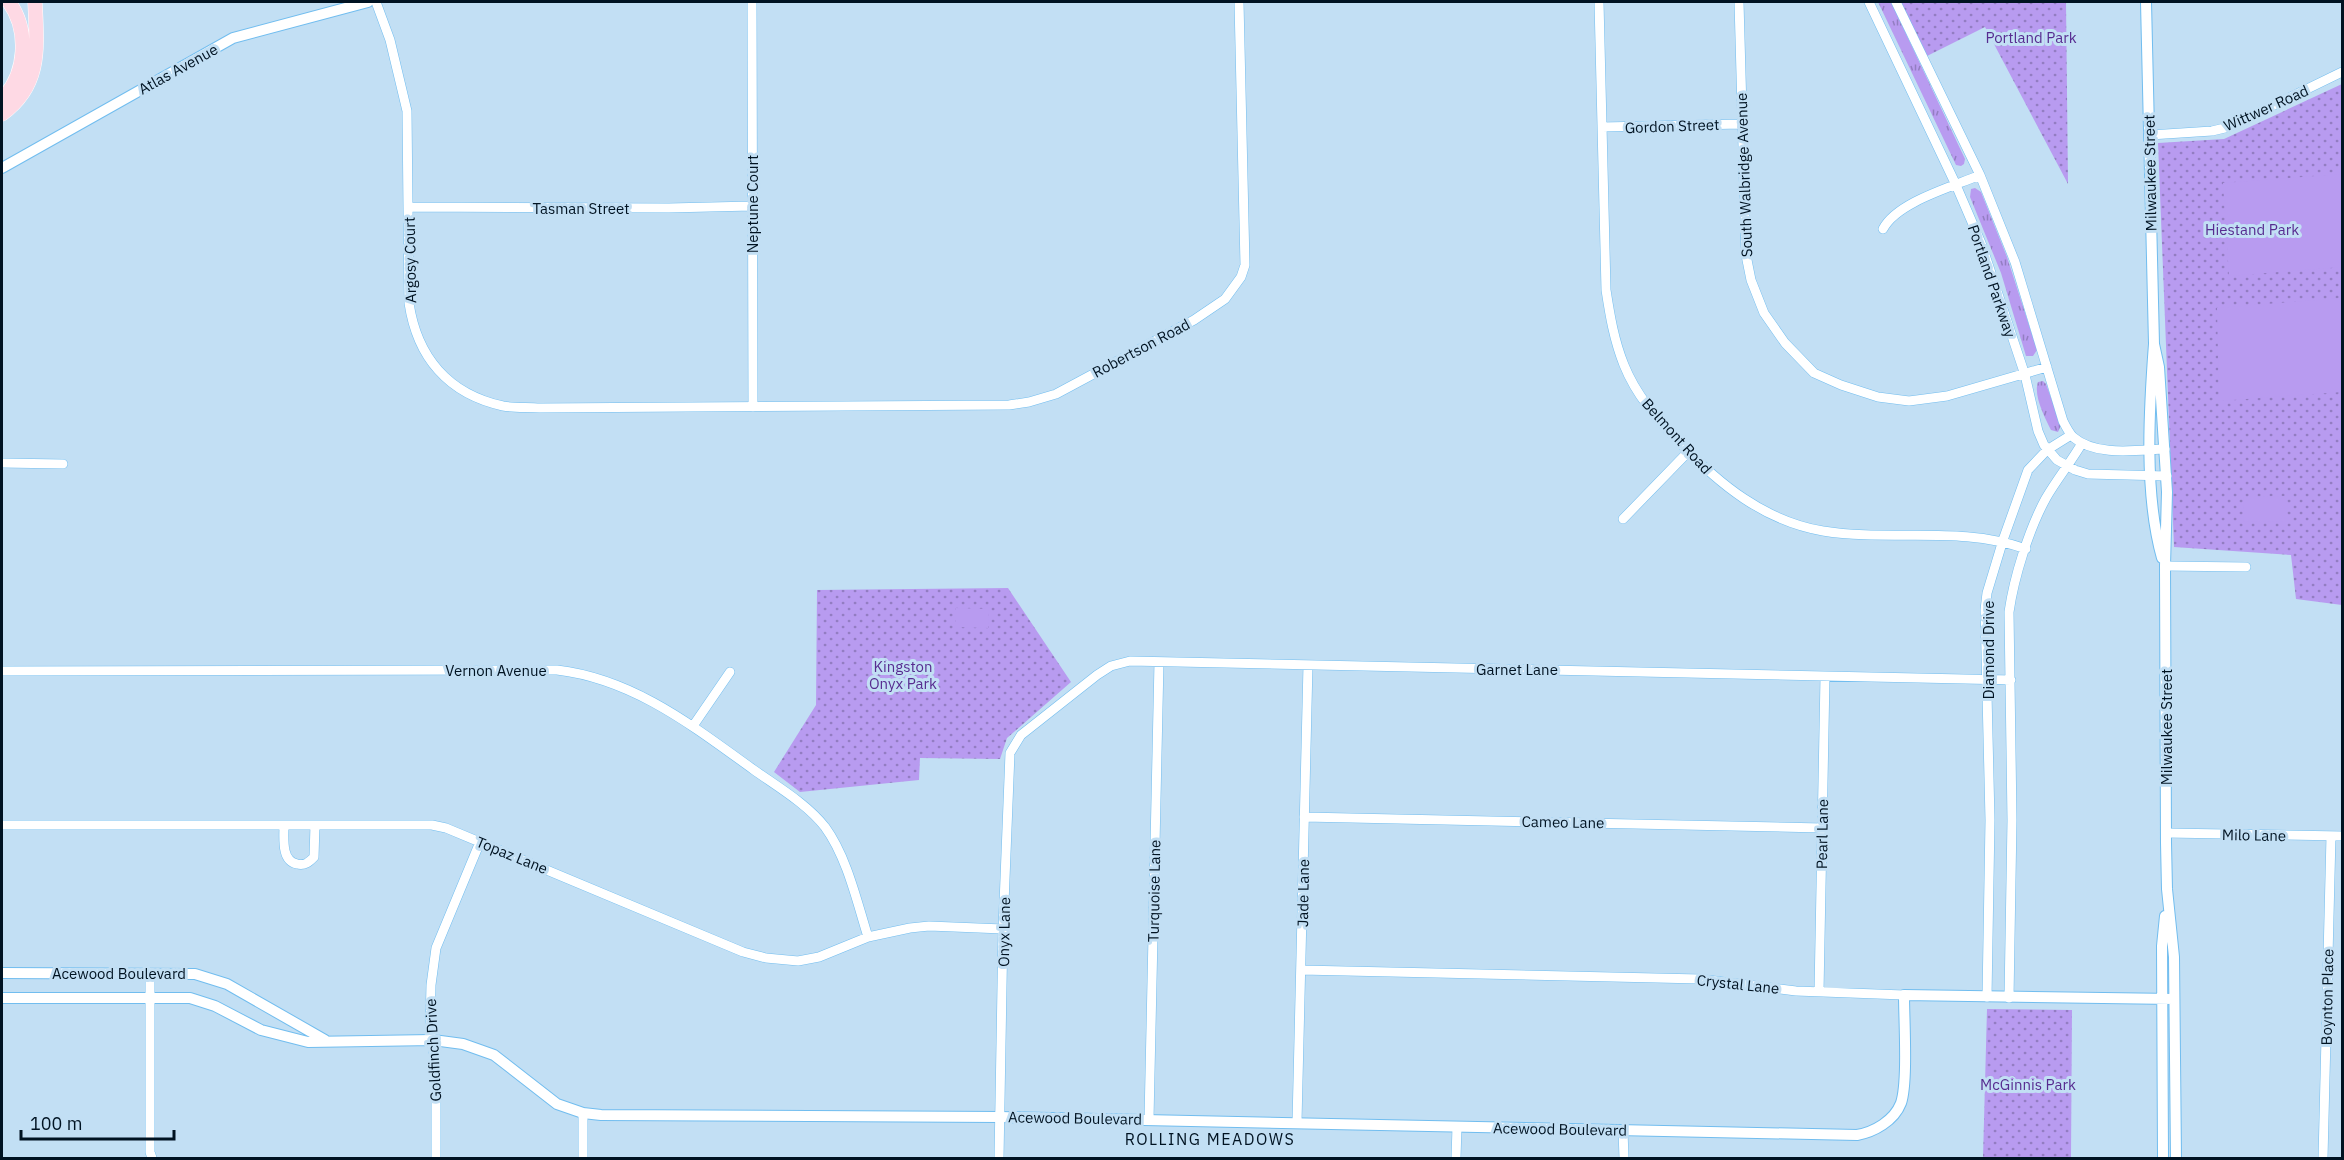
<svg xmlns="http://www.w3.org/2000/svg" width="2344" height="1160" font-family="'IBM Plex Sans',sans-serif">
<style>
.grass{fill:url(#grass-tufts)}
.park{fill:url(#park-dots)}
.pitch{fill:#b89bf0}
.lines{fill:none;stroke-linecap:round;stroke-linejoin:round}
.minor-casing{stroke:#71bdef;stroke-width:10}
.tertiary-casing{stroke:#71bdef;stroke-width:12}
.primary-casing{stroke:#fff;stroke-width:15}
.minor{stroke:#fff;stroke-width:9}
.tertiary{stroke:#fff;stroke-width:10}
.primary{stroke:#fed9e4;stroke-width:14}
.labels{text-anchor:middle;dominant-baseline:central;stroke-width:6;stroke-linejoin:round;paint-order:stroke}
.park-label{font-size:15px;fill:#572c90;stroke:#c2dff4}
.street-label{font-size:15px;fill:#001322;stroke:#c2dff4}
.neighbourhood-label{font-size:16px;letter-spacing:1.5px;fill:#001322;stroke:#c2dff4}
</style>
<defs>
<pattern id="grass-tufts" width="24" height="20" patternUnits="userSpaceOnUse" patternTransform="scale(1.5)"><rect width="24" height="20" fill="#b89bf0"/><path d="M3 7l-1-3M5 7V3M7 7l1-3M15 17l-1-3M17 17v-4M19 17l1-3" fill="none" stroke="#937dc2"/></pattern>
<pattern id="park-dots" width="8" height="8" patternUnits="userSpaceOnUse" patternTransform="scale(1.5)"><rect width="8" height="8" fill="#b89bf0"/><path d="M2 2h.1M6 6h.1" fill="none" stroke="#937dc2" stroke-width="1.8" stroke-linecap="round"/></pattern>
</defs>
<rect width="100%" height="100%" fill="#c2dff4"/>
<!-- grass -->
<path class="grass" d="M1878 2H1891L1965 159 1964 164 1961 166 1956 165Z
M1975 188 1981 192 2007 257 2037 350 2033 356H2026L2001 273 1970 197 1971 189Z
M2043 381 2046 384 2061 425 2058 432 2051 430C2045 418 2033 395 2038 382Z"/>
<!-- park -->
<path class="park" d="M1900 2H2066L2068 184 1985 27 1927 56Z
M2342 84V605L2296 599 2291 555 2174 547 2158 143 2224 139Z
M1008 588 1071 682 1007 738 1000 759 920 758 919 780 800 792 774 772 816 705 817 590Z
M1987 1009 2072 1010 2071 1158H1983Z"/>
<!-- pitch -->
<path class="pitch" d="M2342 174V267L2229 276 2223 183Z
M2342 298V392L2219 401 2217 308Z
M2285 496V521L2244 522 2243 497Z
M956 608 989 609 988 628 956 627Z"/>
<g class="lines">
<!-- minor casing -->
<g class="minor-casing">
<path id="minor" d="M376 2 390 40 407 111 409 303C417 357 448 394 503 406 514 408 528 407 540 408L1009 405 1029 402 1056 394 1194 320 1225 299 1241 277 1245 265 1239 2
M752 2 753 407
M1599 2 1606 290C1610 316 1614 340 1624 365 1636 395 1657 419 1679 442 1719 484 1764 521 1823 531 1891 542 1961 525 2026 549
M1739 2 1746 255 1751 280 1764 313 1785 343 1814 373 1841 385 1878 397 1909 401 1947 396 2047 367
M1869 2 1956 185 1981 243 2025 375 2038 431 2044 445 2057 460 2075 470 2088 474 2167 476
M1896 2 1980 175 2015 262 2063 421C2066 427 2069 433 2073 437 2096 457 2137 450 2165 449
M1602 127 1741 124
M2150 135 2212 131 2229 127 2342 72
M409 207 669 208 752 206
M1883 229C1897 202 1952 187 1980 175
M2 463 63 464
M1623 519 1688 452
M2165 566 2246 567
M2 671 557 670C634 679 694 727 754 770 778 787 807 804 825 827 847 857 857 902 868 937
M693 726 730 672
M1304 817 1822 828
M2 825H432L446 828 743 952 766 958 798 961 819 957 868 937 910 928 929 926 1003 929
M284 825C284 838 281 861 297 864 305 866 309 862 314 857L315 825
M2166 833 2342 836
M1301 970 1700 979 1796 991 1904 995
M150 973V1152L152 1158
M1819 992 1825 677
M1987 997 1990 820 1985 610 1987 593 2003 540 2028 470 2047 450 2071 435
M2009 998 2012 820 2009 612C2014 577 2029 529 2046 498 2057 479 2071 462 2082 443
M1149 1119 1159 662
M1297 1122 1308 665
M1623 1131 1624 1158
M436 1158V1067L430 1028 431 985 436 948 480 842
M583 1158V1113
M999 1158 1003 929 1010 753 1021 735 1097 675 1111 666 1130 661 2011 680
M1456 1158 1457 1127
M2323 1158 2331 836"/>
</g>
<!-- tertiary casing -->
<g class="tertiary-casing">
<path id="tertiary" d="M2146 2 2154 344C2149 410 2144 494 2162 558
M2 168 233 38 368 2
M2154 344 2159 367 2167 492 2165 566 2166 843 2167 889 2174 957 2176 1158
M2 973 195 974 227 984 325 1040
M2 998H190L215 1006 261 1030 308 1042 433 1040 463 1044 494 1055 557 1104 583 1113 601 1115 1000 1117 1857 1135C1874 1132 1894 1121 1901 1103 1908 1082 1904 1020 1904 995L2174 999
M2163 1158 2162 946 2165 916"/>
</g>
<!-- primary casing -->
<g class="primary-casing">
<path id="primary" d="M2 99C27 74 29 30 9 2
M2 114C42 85 37 47 35 2"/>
</g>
<!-- minor -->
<use href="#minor" class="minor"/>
<!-- tertiary -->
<use href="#tertiary" class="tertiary"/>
<!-- primary -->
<use href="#primary" class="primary"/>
</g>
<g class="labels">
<!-- park labels -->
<g class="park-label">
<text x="2031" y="37">Portland Park</text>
<text x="2252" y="229">Hiestand Park</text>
<text x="903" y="666">Kingston<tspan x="903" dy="17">Onyx Park</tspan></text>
<text x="2028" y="1084">McGinnis Park</text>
</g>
<!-- street labels -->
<g class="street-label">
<text transform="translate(178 69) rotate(-29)">Atlas Avenue</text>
<text transform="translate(2266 108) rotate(-24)">Wittwer Road</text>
<text transform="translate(1672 126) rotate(-2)">Gordon Street</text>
<text transform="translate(2150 173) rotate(-91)">Milwaukee Street</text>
<text transform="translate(1744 175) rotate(-92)">South Walbridge Avenue</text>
<text transform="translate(752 204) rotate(-90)">Neptune Court</text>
<text x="581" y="208">Tasman Street</text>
<text transform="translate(410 260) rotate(-91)">Argosy Court</text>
<text transform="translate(1992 281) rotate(71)">Portland Parkway</text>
<text transform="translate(1141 348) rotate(-28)">Robertson Road</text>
<text transform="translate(1677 436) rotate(48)">Belmont Road</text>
<text transform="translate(1988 650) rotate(-90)">Diamond Drive</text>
<text x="1517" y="669">Garnet Lane</text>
<text x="496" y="670">Vernon Avenue</text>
<text transform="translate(2166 727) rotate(-90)">Milwaukee Street</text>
<text transform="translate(1563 822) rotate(1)">Cameo Lane</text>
<text transform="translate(1822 834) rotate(-89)">Pearl Lane</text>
<text transform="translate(2254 835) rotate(1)">Milo Lane</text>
<text transform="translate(512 855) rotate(22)">Topaz Lane</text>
<text transform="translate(1154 891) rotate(-89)">Turquoise Lane</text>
<text transform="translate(1303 893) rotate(-89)">Jade Lane</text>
<text transform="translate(1004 932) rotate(-89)">Onyx Lane</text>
<text x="119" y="973">Acewood Boulevard</text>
<text transform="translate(1738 984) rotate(6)">Crystal Lane</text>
<text transform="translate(2327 997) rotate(-89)">Boynton Place</text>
<text transform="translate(433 1050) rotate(-93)">Goldfinch Drive</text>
<text transform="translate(1075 1118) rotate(1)">Acewood Boulevard</text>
<text transform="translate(1560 1129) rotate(1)">Acewood Boulevard</text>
</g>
<!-- neighbourhood labels -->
<g class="neighbourhood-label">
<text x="1210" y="1139">ROLLING MEADOWS</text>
</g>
</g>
<!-- border -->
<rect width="2344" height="1160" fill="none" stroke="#001322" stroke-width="6"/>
<!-- scale -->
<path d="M21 1130v9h153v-9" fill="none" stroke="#001322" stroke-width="3"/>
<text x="30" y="1130" font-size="18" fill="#001322" stroke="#c2dff4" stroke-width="4.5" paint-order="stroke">100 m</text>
</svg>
